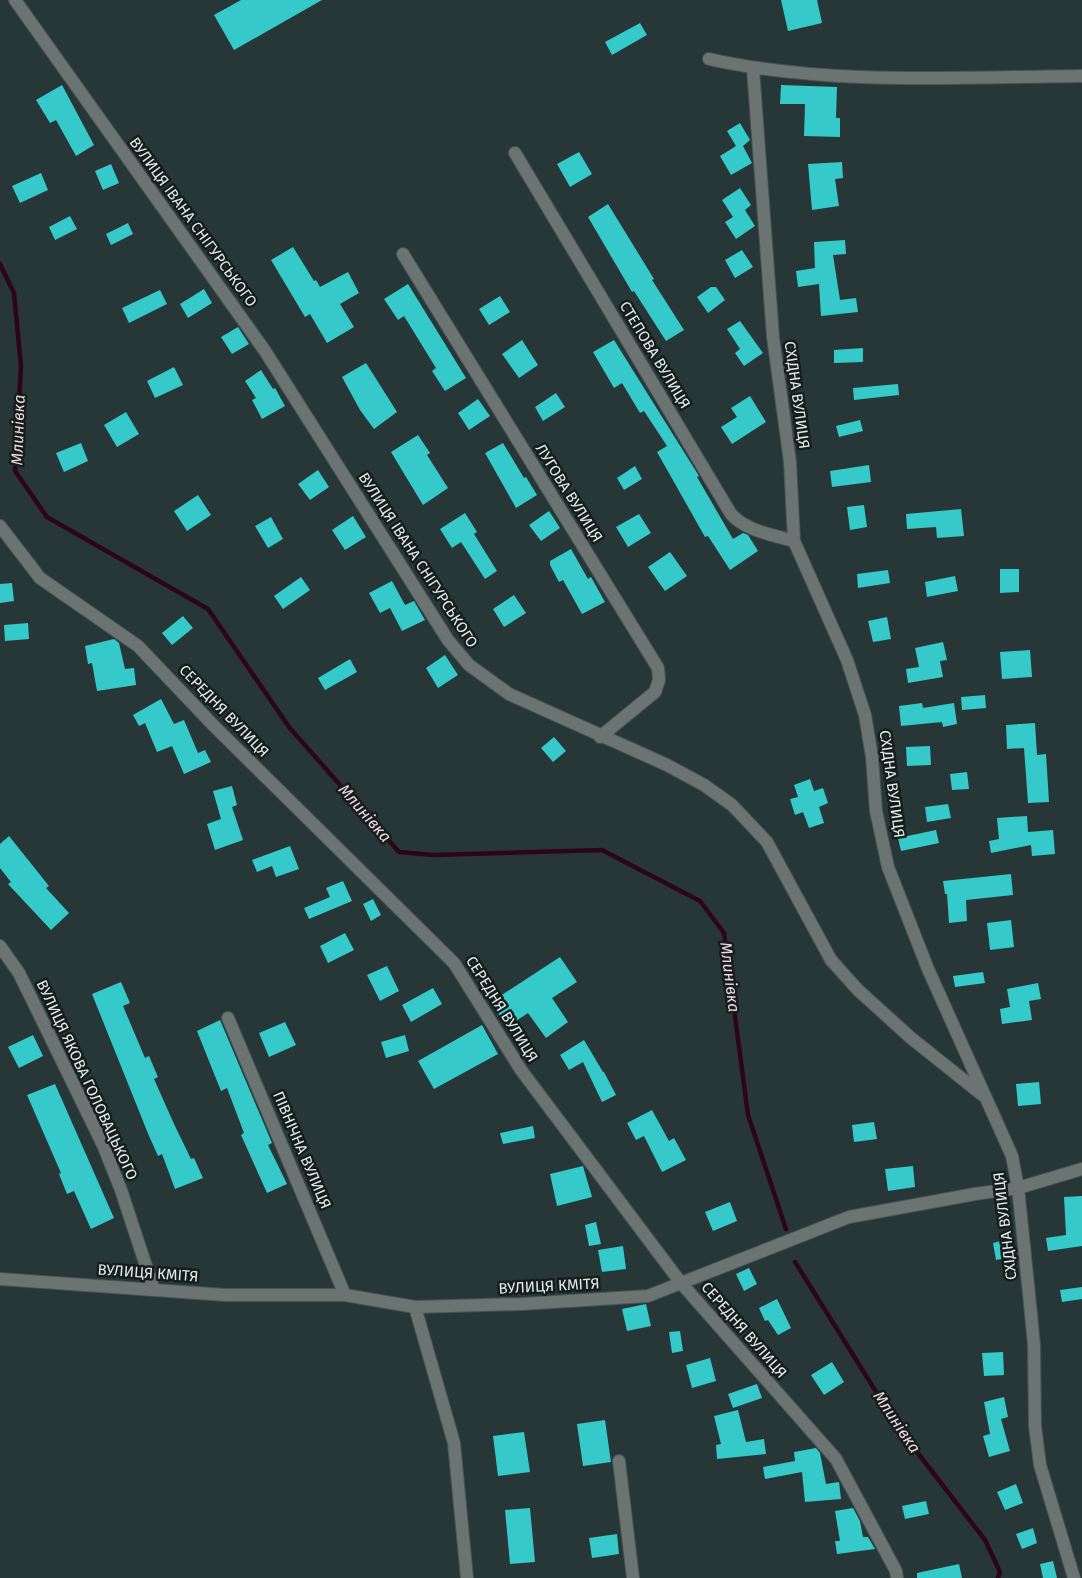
<svg xmlns="http://www.w3.org/2000/svg" width="1082" height="1578" font-family="'Fira Sans',sans-serif">
<style>
.lines{fill:none;stroke-linecap:round;stroke-linejoin:round}
.stream{stroke:#2d051b;stroke-width:4.5}
.building{fill:#36c9c9}
.minor-casing{stroke:#455454;stroke-width:14}
.minor{stroke:#6c7473;stroke-width:12}
.labels{text-anchor:middle;dominant-baseline:central;stroke-width:5;stroke-linejoin:round;paint-order:stroke}
.street-label{font-size:15px;fill:#e2ecec;stroke:#161d1d}
.water-label{font-size:16px;font-style:italic;fill:#f1d9e3;stroke:#161d1d}
</style>
<rect width="100%" height="100%" fill="#273737"/>
<g class="lines">
<!-- stream -->
<path class="stream" d="M0 264 14 293 21 366 15 471 47 517 208 609 289 727 399 852 434 855 602 850 700 901 724 933 748 1115 786 1229
M795 1262 900 1430 985 1540 1000 1572 998 1578"/>
</g>
<!-- building -->
<path class="building" d="M241 0H322L234 50 214 15Z
M781 0H817L822 23 788 31Z
M640 23 647 35 612 55 605 42Z
M62 85 94 145 76 156 56 120 50 123 36 100Z
M781 85 837 87 836 118H840V137L804 136 805 104H780Z
M740 123 750 140 743 146 752 163 731 175 720 156 736 146 727 131Z
M579 152 592 174 570 187 557 164Z
M842 162 843 178 835 179 839 206 812 210 808 164Z
M111 164 119 183 103 190 95 171Z
M41 173 48 190 20 203 12 186Z
M740 188 751 205 745 210 755 226 736 239 725 222 733 217 722 200Z
M608 204 654 279 652 280 684 330 666 341 634 291 632 292 588 217Z
M70 216 77 229 55 240 49 227Z
M128 223 133 234 111 245 106 234Z
M845 240 846 254 833 255 840 300 856 298 858 312 821 316 819 284 798 287 796 271 815 268 814 242Z
M293 247 314 281 316 280 320 287 348 272 359 293 340 304 354 327 327 343 310 314 305 317 271 260Z
M742 250 753 267 735 278 725 260Z
M408 284 466 378 445 391 432 371 436 368 404 316 398 320 384 299Z
M711 287H716L725 300 708 313 697 297Z
M204 289 212 303 188 318 180 304Z
M160 290 167 304 129 323 122 308Z
M500 296 510 312 489 325 479 309Z
M740 321 763 353 744 366 735 353 740 349 727 329Z
M238 327 249 344 232 354 221 337Z
M522 340 538 365 519 378 502 354Z
M614 340 699 476 697 477 733 539 743 533 748 535 758 551 730 570 708 536 705 537 657 452 667 446 644 411 640 413 622 383 614 388 593 352Z
M863 348V362L834 363V350Z
M366 363 397 412 374 429 360 410 342 377Z
M174 367 183 385 155 398 147 381Z
M261 370 273 389 275 388 285 406 262 419 252 400 256 398 245 381Z
M898 384 899 395 854 400 853 388Z
M556 393 565 407 543 421 535 407Z
M750 396 766 422 732 444 721 427 737 417 731 408Z
M478 399 490 416 469 430 458 413Z
M126 412 139 434 117 447 104 425Z
M860 420 863 431 839 437 836 426Z
M418 435 430 453 427 455 448 488 423 505 391 452Z
M81 443 88 461 64 472 56 453Z
M503 443 524 478 526 477 537 495 516 508 485 453Z
M869 465 871 482 832 487 830 471Z
M635 466 642 479 624 490 617 478Z
M318 470 329 487 310 500 298 484Z
M198 495 211 515 187 531 174 511Z
M864 505 867 527 850 530 847 507Z
M961 509 964 536 937 538 936 527 907 529 906 514Z
M549 511 560 528 541 541 529 525Z
M465 513 477 532 474 534 497 571 485 579 461 542 452 548 440 529Z
M639 514 651 533 628 547 616 527Z
M353 516 366 537 345 550 332 530Z
M271 517 283 539 268 548 255 526Z
M571 549 588 579 591 577 605 602 582 614 563 580 559 582 550 565V561Z
M670 552 687 576 665 591 648 567Z
M1000 569H1019V592L1000 593Z
M888 570 890 583 858 588 857 574Z
M955 576 958 591 927 597 925 582Z
M301 577 310 590 283 609 274 596Z
M392 581 405 605 414 601 425 620 402 631 390 608 380 613 369 593Z
M12 583 14 601 0 603V584Z
M514 595 526 613 504 627 493 609Z
M183 616 193 628 172 645 162 633Z
M887 617 891 639 873 642 868 621Z
M28 623 29 639 5 641 4 625Z
M114 639 119 643 125 669 134 668 136 685 97 691 92 663 88 664 85 646Z
M943 642 947 660 940 661 943 677 908 683 906 669 919 667 915 648Z
M1030 650 1032 677 1002 679 1000 652Z
M445 655 458 675 438 688 426 668Z
M350 659 357 672 325 690 318 678Z
M985 695 986 708 962 710 961 697Z
M161 699 174 724 184 720 198 753 205 750 211 762 184 774 172 746 157 752 145 723 139 726 133 715Z
M922 703 923 708 954 703 957 724 943 727 942 722 901 726 899 706Z
M1035 723 1037 755 1046 754 1049 802 1028 803 1024 748 1007 749 1006 725Z
M554 737 566 751 553 762 541 748Z
M930 746 931 765 907 766 906 747Z
M967 772 969 789 952 790 950 774Z
M810 779 814 791 823 788 828 803 819 807 824 823 809 828 803 812 795 815 790 799 798 797 794 785Z
M232 786 237 805 232 807 243 840 215 850 207 824 221 819 213 791Z
M948 804 951 818 927 822 925 807Z
M1027 816 1028 832 1053 830 1055 854 1032 856 1031 845 991 853 989 841 999 839 997 818Z
M936 830 939 843 901 851 898 838Z
M9 836 49 886 46 888 69 913 51 930 8 884 11 882 0 868V844Z
M290 846 299 869 276 877 272 866 257 872 252 860Z
M1011 874 1013 895 966 900 967 921 949 923 947 894H945L943 881Z
M343 881 352 901 309 919 304 908 330 897 326 888Z
M373 899 381 915 371 921 363 904Z
M1011 920 1014 947 990 950 987 923Z
M345 933 354 950 328 963 320 946Z
M560 957 577 982 552 998 568 1022 546 1038 528 1013 507 1027 491 1002Z
M387 966 399 991 380 1001 367 975Z
M983 972 985 983 955 987 953 976Z
M121 982 130 1003 123 1006 145 1058 149 1056 158 1077 154 1079 174 1124 191 1159 194 1158 203 1178 175 1189 162 1154 158 1156 149 1136 92 994Z
M1038 983 1041 999 1029 1001 1032 1020 1002 1024 1000 1009 1010 1007 1007 989Z
M433 988 442 1004 411 1022 402 1005Z
M220 1020 272 1143 268 1145 287 1184 267 1193 241 1135 244 1133 227 1088 221 1091 197 1031Z
M285 1022 296 1045 269 1057 259 1033Z
M482 1025 498 1054 434 1089 418 1061Z
M33 1035 43 1056 19 1068 8 1047Z
M405 1035 409 1051 386 1058 381 1042Z
M584 1040 603 1072H604L616 1095 602 1102 583 1062 569 1070 560 1055Z
M1039 1082 1041 1104 1018 1106 1016 1084Z
M55 1084 114 1218 91 1229 74 1191 67 1194 59 1174 61 1173 27 1095Z
M652 1110 669 1141 674 1138 686 1160 662 1172 644 1136 636 1140 627 1123Z
M874 1122 877 1139 854 1142 852 1125Z
M533 1126 535 1138 503 1144 500 1133Z
M583 1166 592 1197 557 1206 550 1174Z
M913 1166 915 1187 888 1191 885 1169Z
M1082 1196V1246L1048 1251 1046 1238 1066 1235 1064 1197Z
M730 1202 737 1221 713 1231 705 1212Z
M596 1222 601 1244 589 1246 585 1225Z
M1008 1239 1011 1257 996 1260 993 1243Z
M623 1246 626 1269 602 1272 598 1250Z
M749 1268 757 1284 744 1291 736 1274Z
M1082 1287V1299L1062 1302 1060 1290Z
M777 1299 791 1328 778 1335 768 1320 765 1321 759 1308Z
M646 1304 651 1326 627 1331 622 1309Z
M680 1331 683 1351 672 1353 669 1332Z
M1003 1352 1004 1375 984 1376 982 1353Z
M710 1358 716 1381 692 1388 686 1365Z
M832 1362 844 1382 824 1395 811 1375Z
M757 1384 762 1398 733 1408 728 1394Z
M1004 1397 1008 1417 1001 1419 1010 1451 989 1457 983 1436 990 1434 984 1402Z
M738 1410 746 1442 764 1439 766 1454 717 1459 716 1445 721 1444 714 1416Z
M605 1420 611 1462 583 1466 577 1424Z
M524 1432 530 1472 498 1476 493 1436Z
M816 1448 820 1453 826 1484 839 1482 841 1499 805 1502 802 1472 765 1479 763 1467 795 1461 794 1452Z
M1016 1484 1023 1503 1005 1510 997 1492Z
M926 1501 929 1514 905 1519 902 1506Z
M530 1508 535 1562 510 1564 505 1510Z
M853 1508 860 1521 863 1537H868L875 1549 837 1554 835 1541H840L835 1511Z
M1033 1528 1037 1543 1022 1549 1016 1534Z
M617 1534 619 1554 592 1558 589 1538Z
M1053 1561 1057 1578H1043L1040 1564Z
M959 1564 962 1578H917V1573Z"/>
<g class="lines">
<!-- minor casing -->
<g class="minor-casing">
<path id="minor" d="M15 0 265 351 448 640 469 665 509 694 667 765 704 785 732 805 767 842 831 960 858 990 911 1038 985 1097
M709 59C830 86 959 77 1082 76
M753 69 773 337 790 462 794 541 847 660 865 715 872 757 876 811 888 867 928 969 1012 1156 1018 1188 1029 1294 1034 1345 1035 1426 1040 1465 1074 1578
M515 153 731 514C746 531 773 535 794 541
M403 254 658 668 659 680 655 692 600 737
M0 526 40 578 138 646 214 726 454 963 521 1070 681 1283 836 1459 896 1571 897 1578
M0 946 19 973 103 1145 121 1190 154 1290
M228 1018 345 1295
M0 1279 225 1295H345L415 1307 522 1304 648 1296 849 1217 975 1194 1018 1188 1082 1169
M415 1307 454 1443 467 1578
M619 1461 633 1578"/>
</g>
<!-- minor -->
<use href="#minor" class="minor"/>
</g>
<g class="labels">
<!-- street labels -->
<g class="street-label">
<text transform="translate(193 222) rotate(54)">ВУЛИЦЯ ІВАНА СНІГУРСЬКОГО</text>
<text transform="translate(655 355) rotate(59)">СТЕПОВА ВУЛИЦЯ</text>
<text transform="translate(797 395) rotate(82)">СХІДНА ВУЛИЦЯ</text>
<text transform="translate(569 493) rotate(58)">ЛУГОВА ВУЛИЦЯ</text>
<text transform="translate(418 560) rotate(57)">ВУЛИЦЯ ІВАНА СНІГУРСЬКОГО</text>
<text transform="translate(224 711) rotate(46)">СЕРЕДНЯ ВУЛИЦЯ</text>
<text transform="translate(892 784) rotate(82)">СХІДНА ВУЛИЦЯ</text>
<text transform="translate(502 1009) rotate(58)">СЕРЕДНЯ ВУЛИЦЯ</text>
<text transform="translate(87 1080) rotate(65)">ВУЛИЦЯ ЯКОВА ГОЛОВАЦЬКОГО</text>
<text transform="translate(302 1150) rotate(67)">ПІВНІЧНА ВУЛИЦЯ</text>
<text transform="translate(1005 1226) rotate(-97)">СХІДНА ВУЛИЦЯ</text>
<text transform="translate(148 1273) rotate(4)">ВУЛИЦЯ КМІТЯ</text>
<text transform="translate(549 1286) rotate(-3)">ВУЛИЦЯ КМІТЯ</text>
<text transform="translate(744 1330) rotate(49)">СЕРЕДНЯ ВУЛИЦЯ</text>
</g>
<!-- water labels -->
<g class="water-label">
<text transform="translate(18 430) rotate(-88)">Млинівка</text>
<text transform="translate(365 813) rotate(49)">Млинівка</text>
<text transform="translate(730 977) rotate(83)">Млинівка</text>
<text transform="translate(897 1422) rotate(56)">Млинівка</text>
</g>
</g>
</svg>
